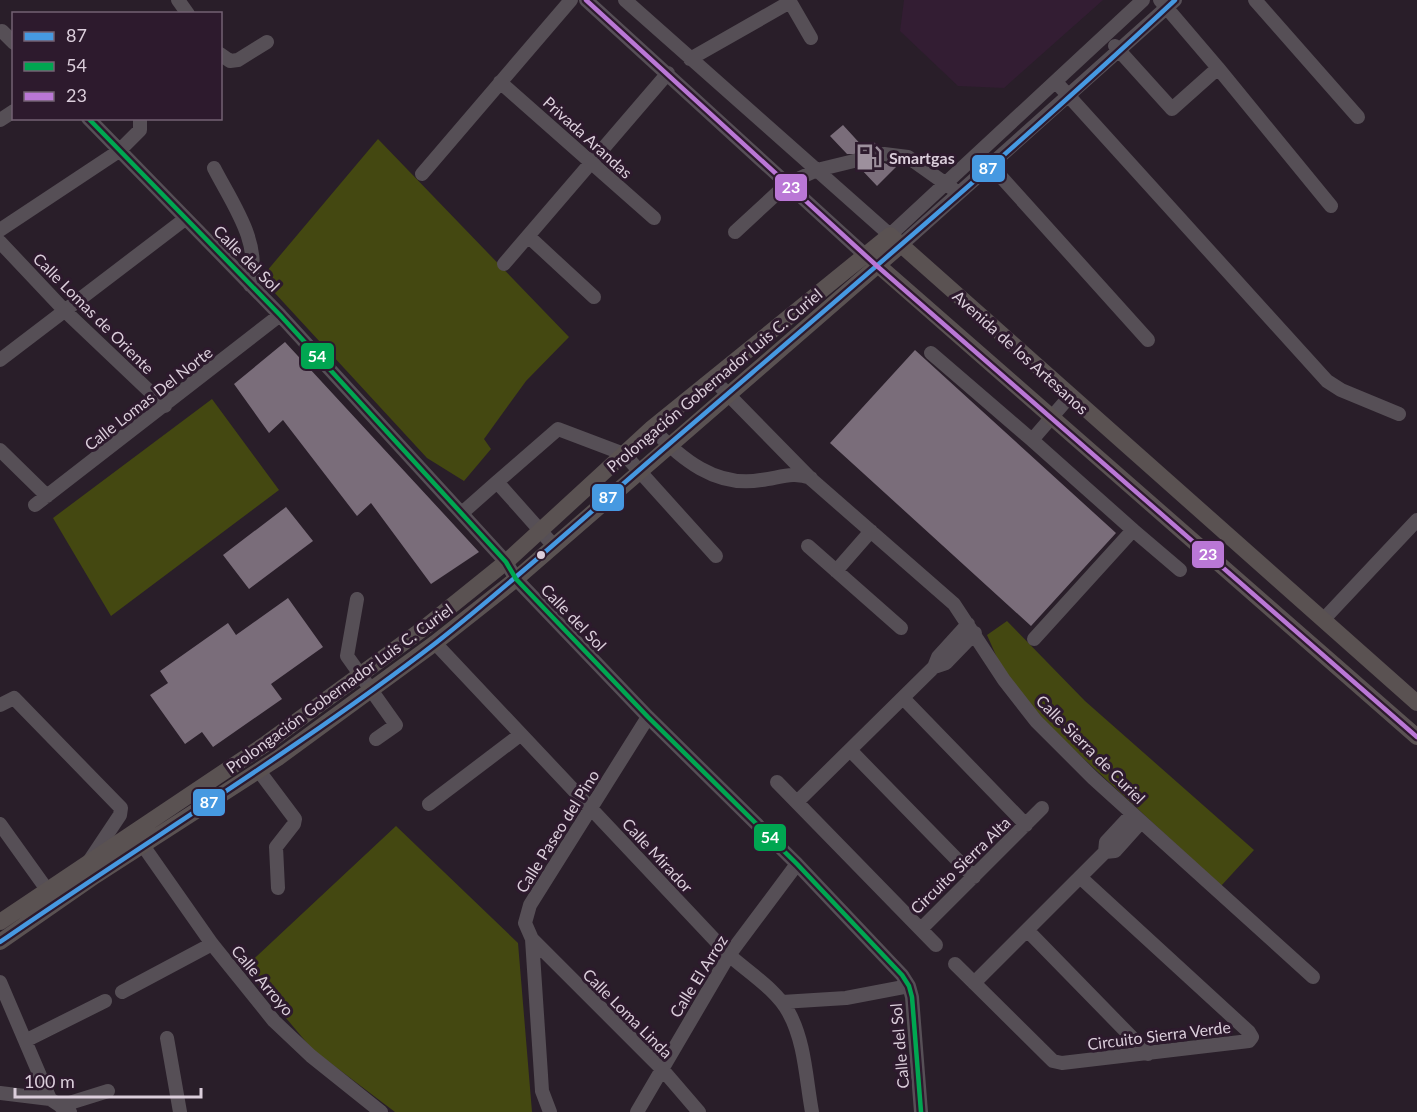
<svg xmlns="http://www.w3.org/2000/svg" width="1417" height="1112" font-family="Lato,sans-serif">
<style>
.built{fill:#331d33}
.green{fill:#444811}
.building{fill:#7a6d7a}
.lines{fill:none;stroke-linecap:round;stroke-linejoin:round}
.minor-tunnel{stroke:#443844;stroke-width:14;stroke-dasharray:14 7;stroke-linecap:butt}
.minor{stroke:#564f56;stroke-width:14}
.major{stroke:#5a5252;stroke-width:16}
.bus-1-casing{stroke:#2d1a2d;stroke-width:9}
.bus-2-casing{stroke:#2d1a2d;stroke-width:9}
.bus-3-casing{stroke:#2d1a2d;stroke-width:9}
.bus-1{stroke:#4699e1;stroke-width:4.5}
.bus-2{stroke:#00a651;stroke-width:4.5}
.bus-3{stroke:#ba77d6;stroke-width:4.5}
.bus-dot{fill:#dbcedb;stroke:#2d1a2d;stroke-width:2}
.labels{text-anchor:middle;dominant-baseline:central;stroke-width:6;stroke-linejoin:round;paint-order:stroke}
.street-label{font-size:16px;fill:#dbcedb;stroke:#2d1a2d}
.poi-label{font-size:16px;font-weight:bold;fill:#dbcedb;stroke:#2d1a2d;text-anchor:start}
.line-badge{stroke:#2d1a2d;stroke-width:2}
.badge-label{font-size:16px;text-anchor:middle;font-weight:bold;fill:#fff}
</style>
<rect width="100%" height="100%" fill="#291e29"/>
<!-- built -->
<path class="built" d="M904 0H1103L1004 88 958 86 900 31Z"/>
<!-- green -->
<path class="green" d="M378 139 569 337 526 381 484 439 491 449 464 481 427 458 261 278Z
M212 399 279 490 111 616 53 518Z
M1007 621 1085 701 1254 850 1221 886 1044 722 1002 669 987 635Z
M396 826 518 943 532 1112H395L312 1049 244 968Z"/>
<!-- building -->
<path class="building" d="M843 125 865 149 874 142 878 147 875 153 878 161 896 167 877 186 860 168 863 159 860 154H847L830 136Z
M285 342 479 552 431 584 371 503 357 516 283 420 269 433 234 384Z
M915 350 1116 533 1031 626 830 443Z
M286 507 313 541 249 589 223 555Z
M288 598 323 647 271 684 282 699 213 747 202 732 185 744 150 695 168 683 160 671 228 623 236 635Z"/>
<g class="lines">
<!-- minor-tunnel -->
<path class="minor-tunnel" d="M854 161 884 154"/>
<!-- minor -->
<path class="minor" d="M178 0 188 14
M586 0 865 255
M625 0 890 235 1143 0
M789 0 811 38
M1255 0 1358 117
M2 31 14 43
M1115 46 1172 109 1218 68 1160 0
M220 54 230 61 238 60 267 42
M690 59 790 2
M1218 68 1331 206
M500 82 654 218
M1056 82 1327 381 1341 390 1399 414
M88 118 280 315 506 562 516 579 648 717 797 864 902 975 909 986 912 997 921 1112
M0 120 14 111
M884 154 908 157 953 189
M985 159 1148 340
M214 168C233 205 262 243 250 285
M422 174 571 0
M0 230 119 151 140 130V118
M735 232 787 184 817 170 854 161
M528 236 594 297
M0 242 65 311 165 406
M901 245 1175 0
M504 264 668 73
M931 353 1032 440
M0 360 185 219
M713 379 811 479 954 604 1004 680 1036 721 1093 778 1313 977
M652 428C681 459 716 488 761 480 779 478 793 471 811 478
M0 450 47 496
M35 505 280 315
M462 513 497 482
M1133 530 1180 570
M554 546 497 482 558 429 624 454 716 556
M808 546 901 628
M836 571 871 531
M357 599 347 656 396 725 376 739
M1323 620 1417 520
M1034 639 1133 530 1032 440 1070 396
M435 643 729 955C748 972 777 990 789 1013 805 1042 806 1080 812 1112
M934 667 946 663 975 633
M903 698 1026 825
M0 705 14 698 121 808 120 815 88 863
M850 750 974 877
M259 771 295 819 294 824 276 847 278 888
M777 782 936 945
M797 802 934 667 938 657 968 624
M429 804 520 735
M0 824 53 898
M144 847 212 944 274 1021 311 1056 381 1112
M1105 852 1106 842 1132 814
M921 929 1042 808
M1027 930 1148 1054
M532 939 662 1069 699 1112
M955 964 1053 1061 1062 1063 1249 1041 1252 1037 1249 1032 1080 877
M0 982 50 1099
M974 983 1105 852 1115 851 1141 822
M122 992 212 944
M782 1002 846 998 909 986
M167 1038 180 1112
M27 1040 105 1001
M0 1093 50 1099 70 1112
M60 1106 108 1091
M550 1112 542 1091 541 1075 532 939 525 923 530 905 648 717
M637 1112 729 955 797 864"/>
<!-- major -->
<path class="major" d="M871 259 1417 737
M0 922 264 745 424 628 506 562 652 428 890 235 1417 703
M0 942 95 876 278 758 435 643 516 579 901 245"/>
<!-- bus-1 casing -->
<g class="bus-1-casing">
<path id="bus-1" d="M0 942C146 841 297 750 437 642 517 579 591 511 668 445 839 298 1011 153 1175 0"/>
</g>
<!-- bus-2 casing -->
<g class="bus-2-casing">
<path id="bus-2" d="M88 118 280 315 506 562 516 579 648 717 797 864 902 975 909 986 912 997 921 1112"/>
</g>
<!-- bus-3 casing -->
<g class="bus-3-casing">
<path id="bus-3" d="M586 0 877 266 1417 737"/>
</g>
<!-- bus-1 -->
<use href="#bus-1" class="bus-1"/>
<!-- bus-2 -->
<use href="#bus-2" class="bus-2"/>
<!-- bus-3 -->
<use href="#bus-3" class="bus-3"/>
</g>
<!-- icons -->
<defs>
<g id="fuel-bare" transform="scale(2.07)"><path d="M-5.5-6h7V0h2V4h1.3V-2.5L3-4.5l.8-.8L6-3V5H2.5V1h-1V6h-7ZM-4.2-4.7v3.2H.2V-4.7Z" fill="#9d909d" stroke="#2d1a2d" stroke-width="2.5" paint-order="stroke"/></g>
</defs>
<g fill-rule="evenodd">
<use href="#fuel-bare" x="869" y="157"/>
</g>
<!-- markers -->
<circle class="bus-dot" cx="541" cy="555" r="5"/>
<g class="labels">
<!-- street labels -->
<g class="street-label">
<text transform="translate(588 137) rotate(42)">Privada Arandas</text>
<text transform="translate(247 258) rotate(45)">Calle del Sol</text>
<text transform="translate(94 313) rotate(45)">Calle Lomas de Oriente</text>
<text transform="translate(1021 352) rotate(42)">Avenida de los Artesanos</text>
<text transform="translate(714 380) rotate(-40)">Prolongación Gobernador Luis C. Curiel</text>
<text transform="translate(148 398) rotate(-38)">Calle Lomas Del Norte</text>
<text transform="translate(574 617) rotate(46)">Calle del Sol</text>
<text transform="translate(339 688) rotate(-36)">Prolongación Gobernador Luis C. Curiel</text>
<text transform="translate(1091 749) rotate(45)">Calle Sierra de Curiel</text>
<text transform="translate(557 831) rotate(-58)">Calle Paseo del Pino</text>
<text transform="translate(658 855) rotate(47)">Calle Mirador</text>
<text transform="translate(960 865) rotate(-44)">Circuito Sierra Alta</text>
<text transform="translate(698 976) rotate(-58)">Calle El Arroz</text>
<text transform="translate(263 980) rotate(50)">Calle Arroyo</text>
<text transform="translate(628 1013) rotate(45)">Calle Loma Linda</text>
<text transform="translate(1159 1035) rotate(-7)">Circuito Sierra Verde</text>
<text transform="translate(899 1046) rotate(-95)">Calle del Sol</text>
</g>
<!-- poi labels -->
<g class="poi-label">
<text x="889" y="157">Smartgas</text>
</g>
</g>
<g class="line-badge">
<rect x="971" y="154" width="35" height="29" rx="6" fill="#4699e1"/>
<rect x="774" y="173" width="34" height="29" rx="6" fill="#ba77d6"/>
<rect x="300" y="342" width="35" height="28" rx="6" fill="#00a651"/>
<rect x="591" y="483" width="34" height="29" rx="6" fill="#4699e1"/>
<rect x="1191" y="540" width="34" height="29" rx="6" fill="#ba77d6"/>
<rect x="192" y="788" width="34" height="29" rx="6" fill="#4699e1"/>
<rect x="753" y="823" width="34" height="29" rx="6" fill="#00a651"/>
</g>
<g class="badge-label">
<text x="988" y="174">87</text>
<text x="791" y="193">23</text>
<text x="317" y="362">54</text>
<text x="608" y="503">87</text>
<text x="1208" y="560">23</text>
<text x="209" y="808">87</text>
<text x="770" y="843">54</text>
</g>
<!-- legend -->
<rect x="12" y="12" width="210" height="108" fill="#2d1a2d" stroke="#736273" stroke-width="1.5"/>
<rect x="24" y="32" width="30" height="9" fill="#4699e1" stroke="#736273" stroke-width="1.5"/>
<text x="66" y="42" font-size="18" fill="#dbcedb">87</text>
<rect x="24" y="62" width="30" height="9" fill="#00a651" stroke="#736273" stroke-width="1.5"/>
<text x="66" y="72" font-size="18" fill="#dbcedb">54</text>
<rect x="24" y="92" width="30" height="9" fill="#ba77d6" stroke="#736273" stroke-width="1.5"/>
<text x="66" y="102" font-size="18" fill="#dbcedb">23</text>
<!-- scale -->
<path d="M15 1088v9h186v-9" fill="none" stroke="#dbcedb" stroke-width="3"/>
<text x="24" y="1088" font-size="18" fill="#dbcedb" stroke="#2d1a2d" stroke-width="4.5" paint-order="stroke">100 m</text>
</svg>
